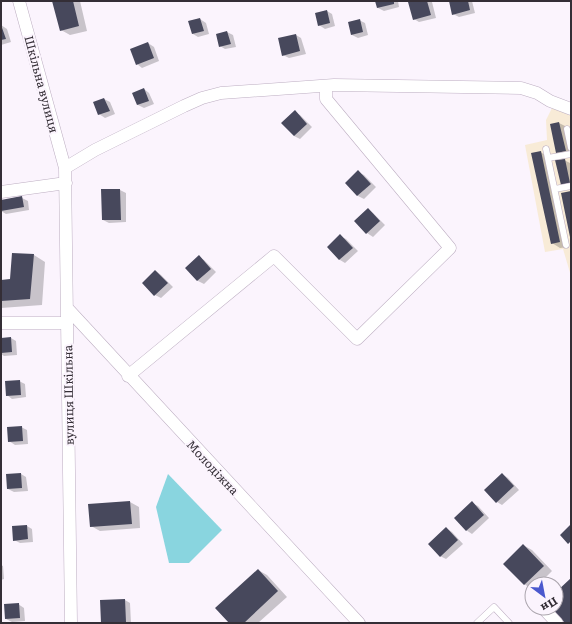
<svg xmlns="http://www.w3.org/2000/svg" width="572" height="624" font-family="Literata,serif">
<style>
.industrial{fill:#f8ebd7}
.water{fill:#89d5df}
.shadow{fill:#0003}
.building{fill:#47485c}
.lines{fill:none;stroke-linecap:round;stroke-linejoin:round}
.service-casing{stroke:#bdaec2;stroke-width:7}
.minor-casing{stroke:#bdaec2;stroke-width:13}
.service{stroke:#fff;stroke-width:6}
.minor{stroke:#fff;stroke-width:12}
.labels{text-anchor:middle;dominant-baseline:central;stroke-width:4;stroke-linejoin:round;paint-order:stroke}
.street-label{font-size:12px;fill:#342e36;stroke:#fbf4fd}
</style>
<rect width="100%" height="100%" fill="#fbf4fd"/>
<!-- industrial -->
<path class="industrial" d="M555 102 571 109V276L563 249 545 252 525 145 547 140 546 120Z"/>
<!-- water -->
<path class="water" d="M168 474 222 530 189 563H169L156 507Z"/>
<!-- shadow -->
<path class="shadow" d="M54 1H80L87 31 70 35 61 30Z
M376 1H398L399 7 384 11 378 8Z
M416 1 432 2 436 18 419 22 414 19Z
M450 1H472L475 13 459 17 453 14Z
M327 11 332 14 335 26 325 29 319 25Z
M200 19 206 23 209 34 198 37 193 34Z
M359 20 365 23 368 35 358 38 352 35Z
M1 25 7 29 11 42 1 45Z
M227 32 233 35 236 47 225 49 220 46 217 34Z
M296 35 301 38 306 54 289 58 283 55Z
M148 43 154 47 159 61 142 68 137 64Z
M144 89 149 93 154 104 144 108 138 105 134 93Z
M104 99 110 102 115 114 105 118 99 114Z
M295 112 300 115 312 127 300 139 294 136Z
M559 123 565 126 571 154 563 155 557 152 551 125Z
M540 152 549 157 569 247 560 248 552 243Z
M564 160 570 163 571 167V187H567L557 161Z
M358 172 364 175 376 187 364 199 358 196 346 183Z
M102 190H120L126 193V222L109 223 103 220Z
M22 198 28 201 29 210 6 214 1 211V201Z
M368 209 373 213 385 225 373 237 367 233 356 221Z
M340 236 346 239 358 251 345 263 340 260 328 247Z
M34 255 45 262 42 305 1 308V281L11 280Z
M199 257 204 260 216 272 204 284 198 281 187 268Z
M156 271 161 275 173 287 161 298 155 295 143 283Z
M11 338 16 341 17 355 4 356 1 354V339Z
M19 381 25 384 26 397 12 399 7 395Z
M21 427 27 430 28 444 15 445 9 441Z
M21 474 26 477 28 491 14 492 8 489Z
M502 474 508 478 519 490 502 505 497 502Z
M130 502 139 507 140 528 100 531 91 526Z
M472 503 478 506 489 518 472 534 466 530Z
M27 526 32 529 33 542 20 543 14 540Z
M446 528 452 532 463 544 446 559 440 556Z
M523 545 532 550 552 571 539 584H532V589L524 584Z
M1 565 3 566 4 579 1 580Z
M258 570 267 575 287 597 258 623H230Z
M125 600 130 603 131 623H102Z
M18 604 24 608 25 621 12 622 6 619Z"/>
<!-- building -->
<path class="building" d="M52 1H73L79 26 60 31Z
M375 1H394V4L377 8Z
M412 1H427L431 15 413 20 408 2Z
M449 1H468L470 10 452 15Z
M327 10 330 23 318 26 315 13Z
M200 18 204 31 192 34 188 21Z
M360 19 363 32 351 35 348 22Z
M1 25 6 39 1 40Z
M227 31 231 44 219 47 216 34Z
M296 34 300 51 282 56 278 38Z
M148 42 154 58 136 65 130 49Z
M144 88 149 101 137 105 132 93Z
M104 98 110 111 98 115 93 102Z
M295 110 307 124 294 136 281 123Z
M559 122 566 151 556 153 550 124Z
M541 151 560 242 551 244 531 153Z
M565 159 570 183 561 185 555 160Z
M358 170 371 184 357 196 345 183Z
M101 189H120L121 220H102Z
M571 191V237H570L561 193Z
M22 196 24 207 1 211V200Z
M368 208 380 221 366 234 354 221Z
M340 234 353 248 339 260 327 247Z
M12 253 34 254 30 299 1 301V280L10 279Z
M199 255 211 269 197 281 185 268Z
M155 270 168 283 154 296 142 283Z
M11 337 12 352 1 353V338Z
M20 380 21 395 6 396 5 381Z
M22 426 23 441 8 442 7 427Z
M21 473 22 488 7 489 6 474Z
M502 473 514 486 496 503 484 490Z
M130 501 132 524 90 527 88 504Z
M472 501 484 515 466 531 454 518Z
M571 524V541L568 544 560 535Z
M27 525 28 539 13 541 12 526Z
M446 527 458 540 440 557 428 544Z
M523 544 544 566 524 585 503 564Z
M258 569 278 591 244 623H229L215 608Z
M571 578V623H565L550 608H556V592Z
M125 599 126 622 101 623 100 600Z
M19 603 20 618 5 619 4 604Z"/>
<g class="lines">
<!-- service casing -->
<g class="service-casing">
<path id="service" d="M567 129 571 148
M546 149 566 245
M548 158 571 154
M555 189 571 186
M477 623 494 607 509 623"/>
</g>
<!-- minor casing -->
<g class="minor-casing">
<path id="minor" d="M19 1 65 168 71 623
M65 168 95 150 184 106 202 98 221 93 334 85 521 88 537 93 550 101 571 109
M1 192 66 183
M68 309 359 623
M1 323H67
M128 376 274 256 357 339 450 248 326 99V86
M543 608 557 623"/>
</g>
<!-- service -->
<use href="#service" class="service"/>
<!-- minor -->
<use href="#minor" class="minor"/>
</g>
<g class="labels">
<!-- street labels -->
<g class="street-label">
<text transform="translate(42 84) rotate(75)">Шкільна вулиця</text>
<text transform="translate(68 395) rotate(-91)">вулиця Шкільна</text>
<text transform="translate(213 467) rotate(47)">Молодіжна</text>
</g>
</g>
<!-- border -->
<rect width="572" height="624" fill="none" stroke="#342e36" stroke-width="4"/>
<!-- north arrow -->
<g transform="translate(544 596) rotate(148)"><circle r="19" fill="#fbf4fd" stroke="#aba5ad"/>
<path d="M0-3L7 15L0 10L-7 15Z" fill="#4b59ce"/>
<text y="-6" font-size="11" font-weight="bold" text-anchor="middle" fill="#342e36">Пн</text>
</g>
</svg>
